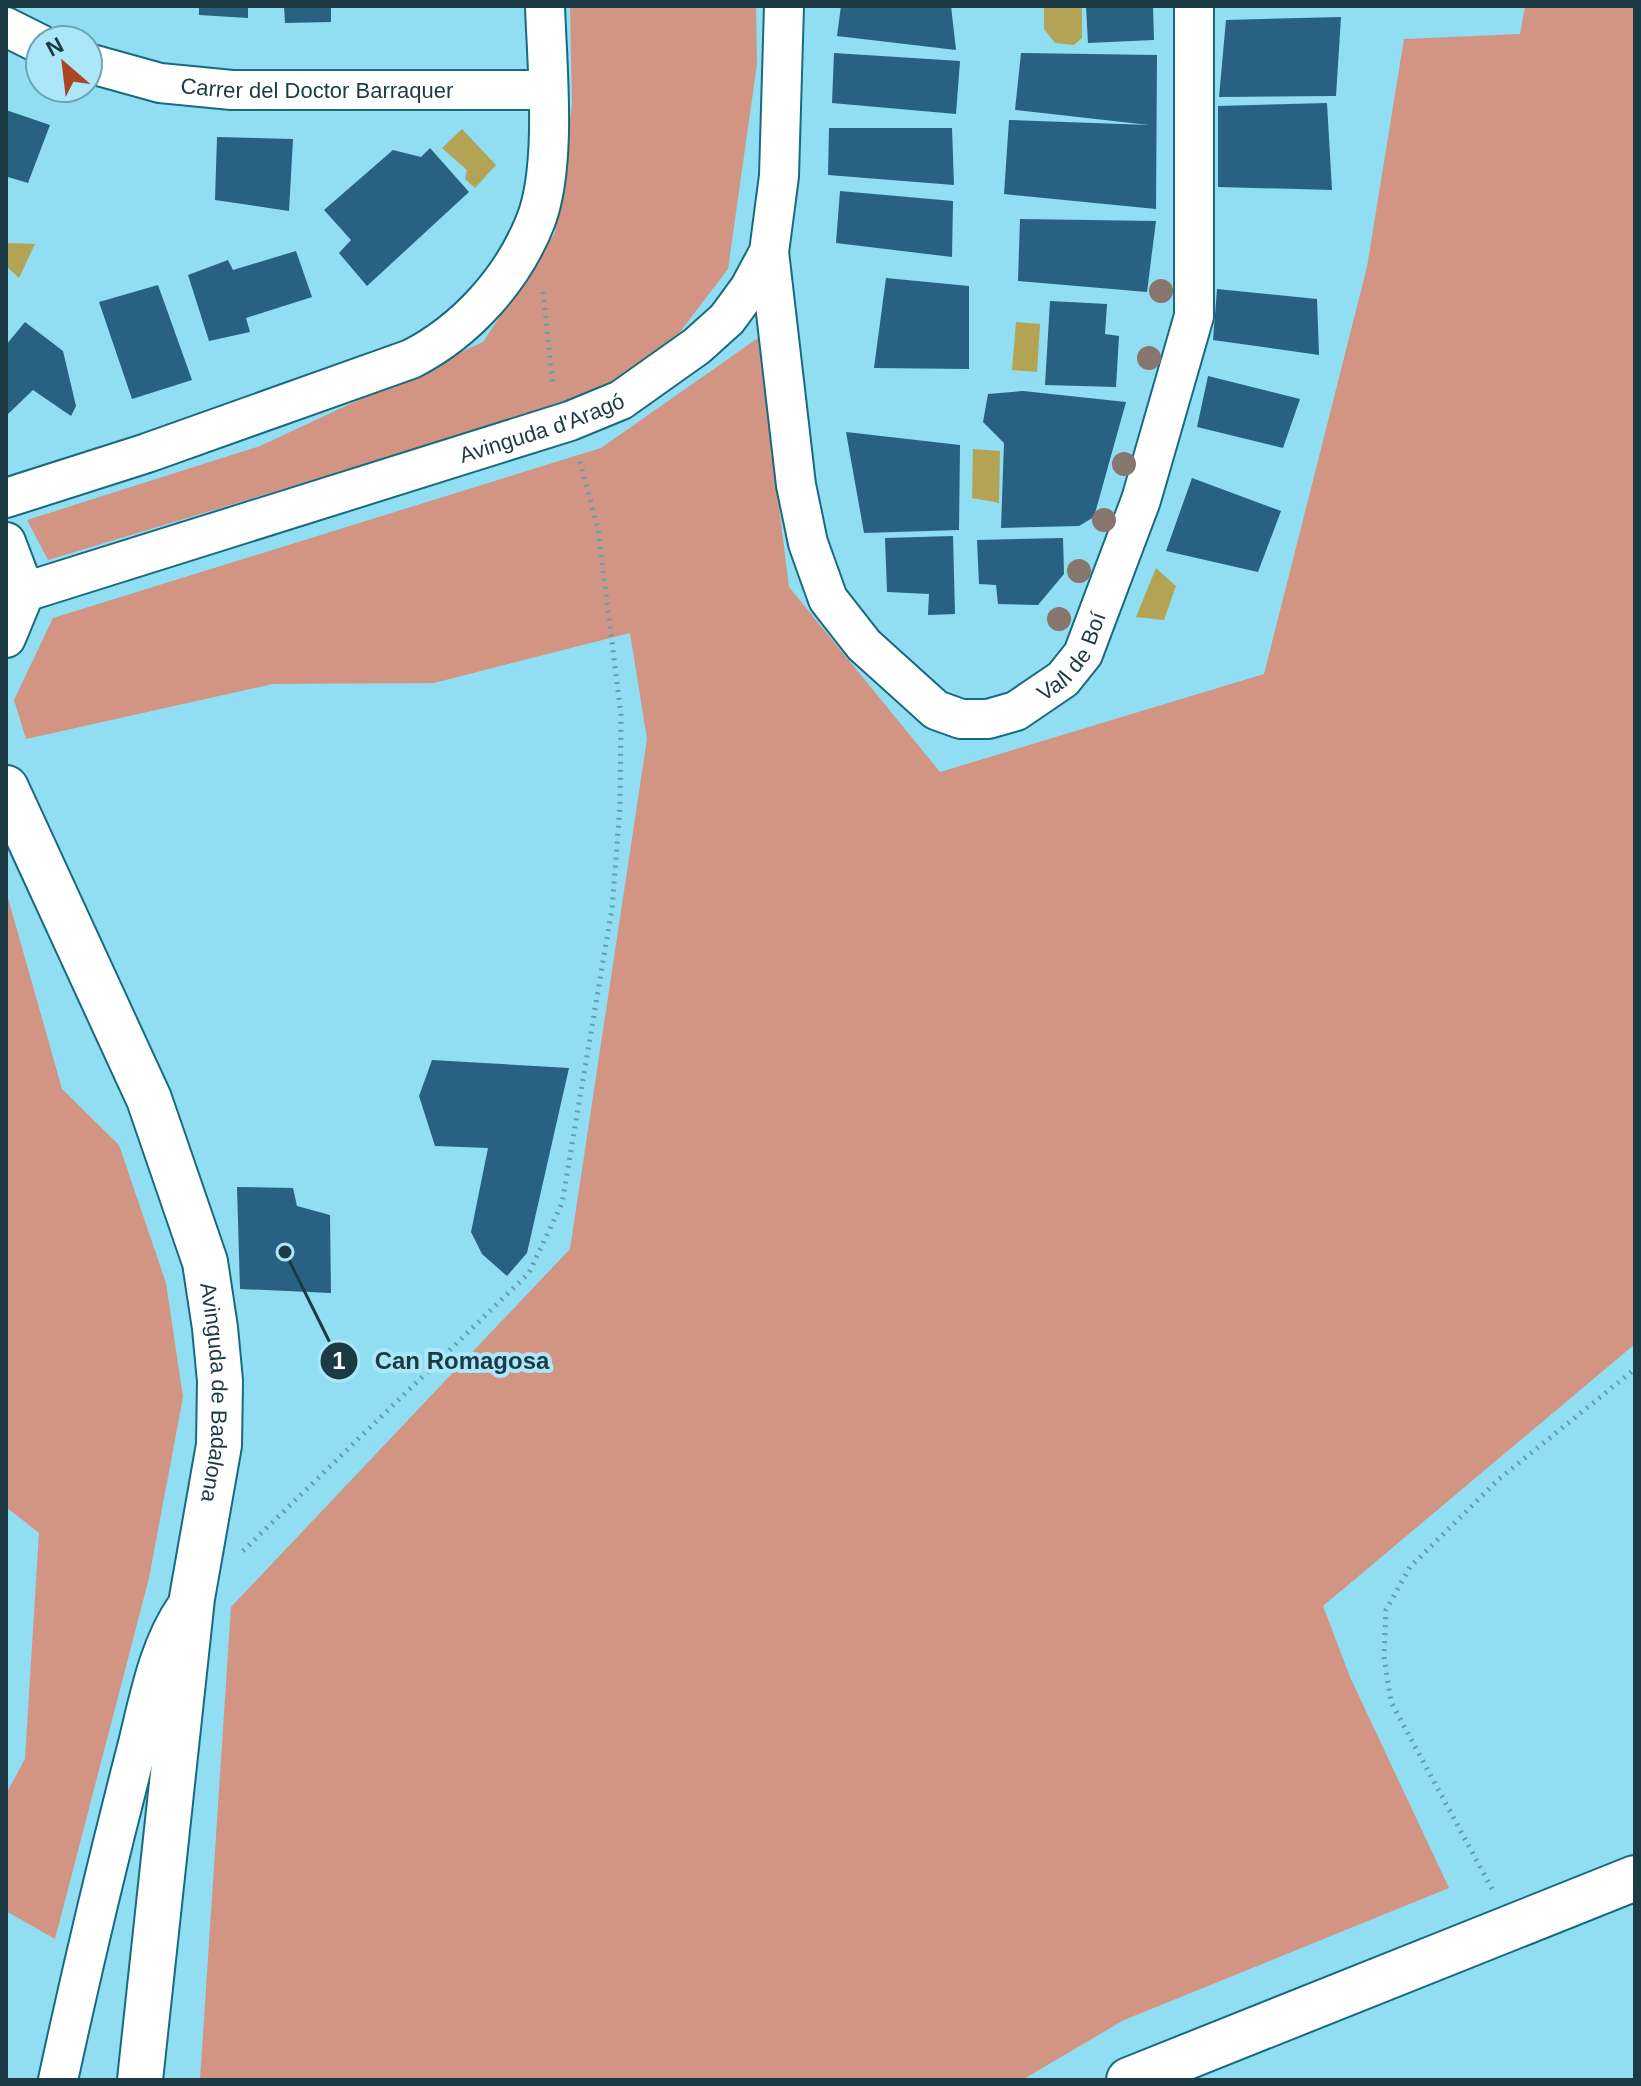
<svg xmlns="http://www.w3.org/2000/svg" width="1641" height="2086" font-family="Arial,sans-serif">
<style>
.green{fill:#d29583}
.water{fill:#b3a354}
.building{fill:#286182}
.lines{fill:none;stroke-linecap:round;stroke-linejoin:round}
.street-casing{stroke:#186a7e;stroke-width:42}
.secondary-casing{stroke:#186a7e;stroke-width:48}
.path{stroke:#649fb0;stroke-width:5;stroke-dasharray:2 6;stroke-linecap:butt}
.street{stroke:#fff;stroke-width:38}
.secondary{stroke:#fff;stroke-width:44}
.tree{fill:#86766d}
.labels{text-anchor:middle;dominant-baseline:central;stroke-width:8;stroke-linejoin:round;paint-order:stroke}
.street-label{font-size:22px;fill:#1b3a43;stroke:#ace7f9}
.leader{fill:none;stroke:#1b3a43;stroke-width:3}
.callout-dot{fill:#1b3a43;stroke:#ace7f9;stroke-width:3}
.mark-label{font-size:24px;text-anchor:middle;font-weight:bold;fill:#fff}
.callout-label{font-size:24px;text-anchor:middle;font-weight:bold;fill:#1b3a43;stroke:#ace7f9;stroke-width:8;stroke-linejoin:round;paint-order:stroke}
</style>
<rect width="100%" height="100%" fill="#91ddf2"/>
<!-- green -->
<path class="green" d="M570 6H756L757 64 728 269 670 345 601 393 48 560 27 520 260 446 483 342 555 233 572 104Z
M1525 6H1635V1344L1323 1606 1350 1677 1449 1888 1124 2020 1022 2080H200L231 1607 570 1249 647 739 630 633 434 683 273 684 26 739 14 700 53 618 601 448 758 338 789 587 940 772 1264 674 1367 267 1404 39 1520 34Z
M6 891 62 1089 119 1145 166 1283 183 1397 149 1578 55 1939 6 1911V1794L25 1759 39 1533 6 1507Z"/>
<!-- water -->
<path class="water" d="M1044 6H1082V38L1074 45 1055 43 1044 29Z
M462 129 496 165 475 188 465 179 467 170 442 148Z
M6 243 35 244 19 278 6 266Z
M1016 322 1040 324 1037 372 1012 370Z
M973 449 1000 451 999 503 972 498Z
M1156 568 1176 586 1164 620 1136 617Z"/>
<!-- building -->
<path class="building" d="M199 6H248V18L199 15Z
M284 6H331V22L285 23Z
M841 6H951L956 50 837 36Z
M1086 6H1153L1154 40 1088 43Z
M1341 17 1336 96 1219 97 1226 20Z
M834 53 960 61 956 114 832 103Z
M1021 53 1157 55 1156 209 1004 194 1009 120 1149 125 1015 110Z
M1327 103 1332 190 1218 187V106Z
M6 110 50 125 28 183 8 177 6 182Z
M829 128H952L954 185 828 175Z
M217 137 293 139 289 211 215 200Z
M430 148 469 192 367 286 339 253 351 240 324 210 393 150 421 157Z
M840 191 953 201 952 257 836 243Z
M1020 219 1156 221 1147 292 1018 281Z
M296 251 312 297 246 318 250 332 209 341 188 275 228 260 233 270Z
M886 278 969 286V369L874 368Z
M158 285 192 380 132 399 99 302Z
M1217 289 1317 299 1319 355 1213 340Z
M1050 301 1107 304 1105 334 1119 336 1116 387 1045 385Z
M25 322 63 351 76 406 71 416 33 390 6 416V345Z
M1208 376 1300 399 1283 448 1197 427Z
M1023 391 1126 402 1094 517 1079 526 1001 528 1004 443 983 422 988 394Z
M846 432 960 445 959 530 864 533Z
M1192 478 1281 511 1258 572 1166 551Z
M953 536 955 614 928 615 929 594 887 592 885 538Z
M1063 538 1064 574 1038 605 998 604 996 585 979 584 977 540Z
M432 1060 569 1068 527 1253 507 1276 482 1254 471 1232 488 1148 435 1146 419 1096Z
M237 1187 293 1188 297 1206 330 1215 331 1293 240 1289Z"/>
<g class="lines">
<!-- street casing -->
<g class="street-casing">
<g id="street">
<path d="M6 27 40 44"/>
<path id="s1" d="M88 63 160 83 232 90H547"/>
<path id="s2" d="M769 252 796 485 808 543 828 599 864 645 936 710 961 719H988L1016 711 1063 679 1083 654 1141 500 1194 316V6"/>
<path d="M6 498 147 453 411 359C466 331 513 279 536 220 557 165 547 66 545 6"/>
<path d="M6 542 25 592"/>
<path id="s3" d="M6 638 25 592 570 421 621 400 697 346 727 319 749 289 769 252 779 176 784 6"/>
<path d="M58 2080C81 1974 106 1868 133 1763 147 1712 155 1651 186 1607"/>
</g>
</g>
<!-- secondary casing -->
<g class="secondary-casing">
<g id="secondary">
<path id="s4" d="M6 788 149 1099 205 1262 215 1328 220 1381 219 1445 192 1598 140 2080"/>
<path d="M1129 2080 1635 1878"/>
</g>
</g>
<!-- path -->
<path class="path" d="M543 292 553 385
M243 1551 529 1273 562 1203 612 909 620 806 621 715 598 529 579 458
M1492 1889 1391 1702 1384 1657 1386 1610 1410 1567 1499 1479 1635 1369"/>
<!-- street -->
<use href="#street" class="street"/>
<!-- secondary -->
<use href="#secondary" class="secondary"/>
</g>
<!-- trees -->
<g class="tree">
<circle cx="1161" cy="291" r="12"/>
<circle cx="1149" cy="358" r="12"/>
<circle cx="1124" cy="464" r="12"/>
<circle cx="1104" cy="520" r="12"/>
<circle cx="1079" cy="571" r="12"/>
<circle cx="1059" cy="619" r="12"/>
</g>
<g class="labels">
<!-- street labels -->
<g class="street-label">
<text stroke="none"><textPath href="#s1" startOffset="232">Carrer del Doctor Barraquer</textPath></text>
<text stroke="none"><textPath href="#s3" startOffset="592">Avinguda d'Aragó</textPath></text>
<text stroke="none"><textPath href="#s2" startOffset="672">Vall de Boí</textPath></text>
<text stroke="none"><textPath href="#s4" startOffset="646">Avinguda de Badalona</textPath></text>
</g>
</g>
<!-- callouts -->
<path class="leader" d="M285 1252L339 1361"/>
<g class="callout-dot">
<circle cx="285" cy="1252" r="8"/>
<circle cx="339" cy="1361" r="20"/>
</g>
<g class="mark-label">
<text x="339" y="1369">1</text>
</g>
<g class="callout-label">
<text x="462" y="1369">Can Romagosa</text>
</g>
<!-- border -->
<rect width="1641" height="2086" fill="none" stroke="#1b3a43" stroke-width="16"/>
<!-- north arrow -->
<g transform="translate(64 64) rotate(332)"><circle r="38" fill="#ace7f9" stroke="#72a2b0" stroke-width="2"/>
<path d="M0-6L14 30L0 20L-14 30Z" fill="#ab4422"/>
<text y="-12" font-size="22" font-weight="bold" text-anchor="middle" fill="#1b3a43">N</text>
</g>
</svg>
